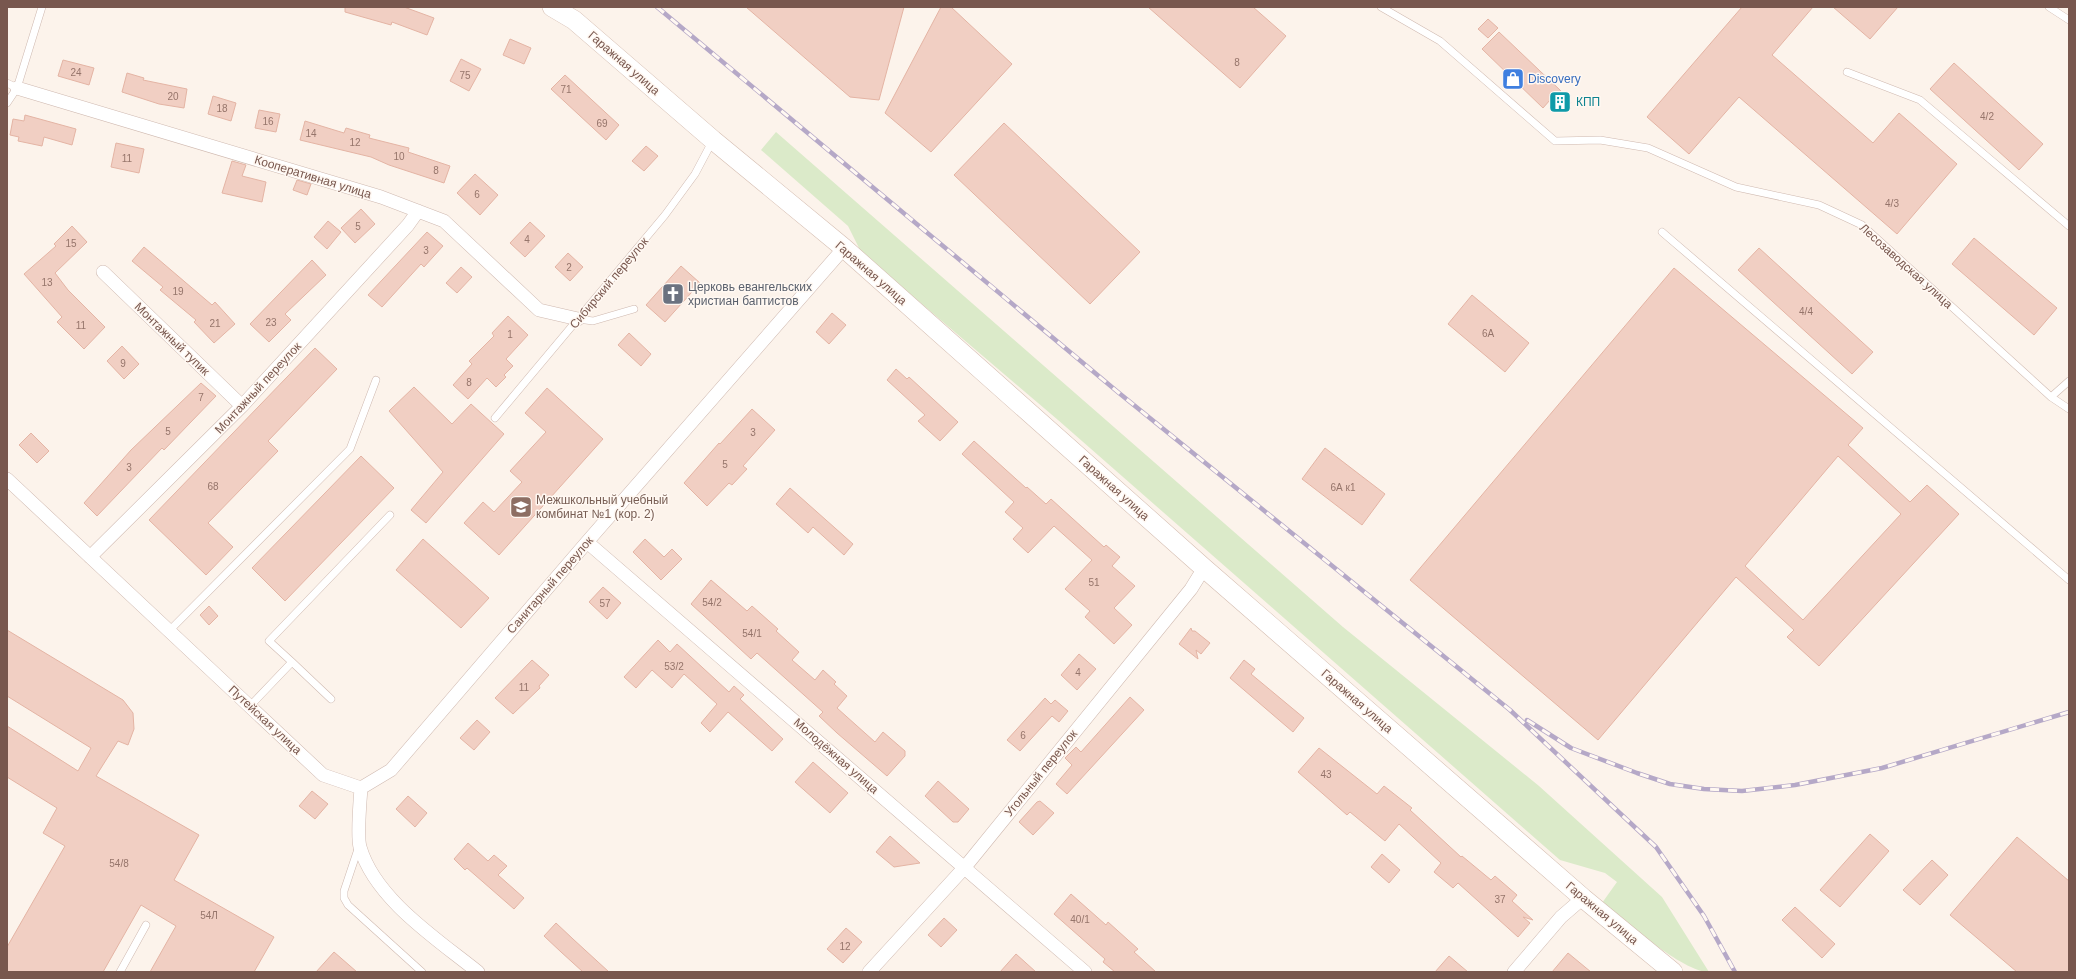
<svg xmlns="http://www.w3.org/2000/svg" width="2076" height="979" font-family="Arial,sans-serif">
<style>
.green{fill:#dbeac9}
.building{fill:#f1cfc3;stroke:#e4b4a4;fill-rule:evenodd}
.lines{fill:none;stroke-linecap:round;stroke-linejoin:round}
.lane-casing{stroke:#cfb9b0;stroke-width:8}
.street-casing{stroke:#cfb9b0;stroke-width:14}
.secondary-casing{stroke:#d4bcb0;stroke-width:20}
.lane{stroke:#fff;stroke-width:7}
.street{stroke:#fff;stroke-width:13}
.secondary{stroke:#fff;stroke-width:19}
.rail-casing{stroke:#b5a8c7;stroke-width:4.5}
.rail{stroke:#fff8f2;stroke-width:3;stroke-dasharray:9;stroke-linecap:butt}
.labels{text-anchor:middle;dominant-baseline:central;stroke-width:3;stroke-linejoin:round;paint-order:stroke}
.number-label{font-size:10px;fill:#96756b}
.street-label{font-size:12px;fill:#78574e;stroke:#fff8f2}
.shop-label{font-size:12px;fill:#366cbe;stroke:#fff8f2;text-anchor:start}
.culture-label{font-size:12px;fill:#0d838f;stroke:#fff8f2;text-anchor:start}
.worship-label{font-size:12px;fill:#5b616d;stroke:#fff8f2;text-anchor:start}
.education-label{font-size:12px;fill:#785e54;stroke:#fff8f2;text-anchor:start}
</style>
<rect width="100%" height="100%" fill="#fcf3eb"/>
<!-- green -->
<path class="green" d="M776 132 1343 627 1539 786 1662 897 1709 972C1682 972 1625 920 1602 903L1617 882 1605 873 1560 860 1058 420 861 252 848 226 761 150Z"/>
<!-- building -->
<path class="building" d="M345 7H404L434 18 427 35 392 22 391 25 345 12Z
M746 7H904L879 100 850 97Z
M941 7H951L1012 64 931 152 885 113Z
M1148 7H1253L1286 36 1240 88Z
M1742 7H1813L1772 55 1873 143 1899 113 1957 164 1897 234 1739 97 1689 154 1647 117Z
M1833 7H1898L1870 39Z
M1488 19 1498 28 1488 38 1478 29Z
M1499 32 1560 90 1571 103 1562 112 1550 100 1543 108 1482 49Z
M510 39 531 48 524 64 503 55Z
M461 59 481 69 469 91 450 81Z
M63 60 94 68 89 85 58 76Z
M1954 63 2043 144 2019 170 1930 89Z
M127 73 144 78 143 80 187 89 184 108 159 104 122 92Z
M565 75 619 125 606 140 551 89Z
M213 96 236 103 231 121 208 114Z
M259 110 280 114 276 132 255 128Z
M25 115 76 129 72 145 44 137 42 146 18 141 19 137 10 135 13 119 24 121Z
M305 121 344 133 346 128 370 135 369 138 409 148 408 152 450 166 444 183 389 165 371 157 300 140Z
M1004 123 1140 252 1090 304 954 175Z
M116 143 144 149 139 173 111 167Z
M646 146 658 156 644 171 632 161Z
M232 161 246 165 242 176 266 182 262 202 222 193Z
M475 174 498 195 480 215 457 193Z
M297 180 311 184 307 195 293 190Z
M361 209 375 224 355 243 341 228Z
M328 221 341 232 327 249 314 237Z
M530 222 545 236 525 257 510 243Z
M72 226 87 242 55 273 68 290 105 327 84 349 57 322 62 317 24 274 56 246 54 244Z
M427 232 443 246 424 267 421 264 382 307 368 295Z
M1974 238 2057 308 2034 335 1952 264Z
M144 247 212 305 215 302 235 324 214 343 194 322 196 320 160 290 163 287 132 261Z
M1759 248 1873 352 1852 374 1738 270Z
M568 253 583 267 570 281 555 267Z
M312 260 326 275 285 314 291 320 269 342 250 324Z
M681 266 700 283 665 322 646 305Z
M461 267 472 277 457 293 446 283Z
M1674 268 1863 428 1848 445 1910 502 1927 485 1959 514 1819 666 1787 637 1794 630 1736 577 1598 740 1410 580ZM1838 456 1901 514 1803 620 1745 566Z
M1472 295 1529 343 1505 372 1448 324Z
M832 313 846 325 829 344 816 332Z
M508 316 528 335 506 359 513 366 504 375 506 377 496 387 487 378 468 399 453 385 472 364 469 361 494 336 492 333Z
M629 333 651 354 641 366 618 345Z
M122 346 139 364 124 379 107 361Z
M315 348 337 369 268 441 278 451 208 523 233 547 206 575 149 520Z
M896 369 907 379 909 377 958 422 940 441 918 421 925 415 887 380Z
M201 383 216 396 164 450 162 448 97 516 84 503 131 450Z
M414 387 452 424 471 404 504 434 426 523 411 510 443 472 389 411Z
M547 388 603 439 499 555 464 523 483 502 494 512 522 482 510 471 546 432 525 413Z
M752 409 775 430 743 466 747 469 732 485 729 483 707 506 684 483 719 443 720 444Z
M31 433 49 451 37 463 19 445Z
M974 441 1026 488 1027 487 1046 504 1051 499 1104 547 1106 545 1120 557 1112 566 1135 586 1114 608 1132 625 1114 644 1085 617 1090 611 1065 589 1092 560 1054 526 1028 553 1013 539 1023 528 1005 512 1014 502 962 454Z
M1325 448 1385 494 1362 525 1302 479Z
M361 456 394 488 285 601 252 568Z
M790 488 853 544 844 555 813 527 808 533 776 504Z
M423 539 489 598 461 628 396 570Z
M645 539 664 557 672 549 682 559 661 580 633 552Z
M711 580 747 611 752 606 778 629 776 631 799 652 792 660 815 680 823 670 836 682 834 684 847 696 837 708 875 742 883 732 905 751V756L887 776 837 733 819 716 823 712 757 653 751 659 691 604Z
M603 587 621 603 607 619 589 602Z
M209 606 218 616 209 625 200 615Z
M1191 628 1192 631H1195L1210 643 1201 654 1196 650 1198 659 1179 644Z
M7 630 123 700 133 713 134 729 128 745 118 741 96 776 199 835 174 880 274 937 254 972H150L176 926 141 905 103 972H7V947L65 846 43 833 57 808 7 777V726L78 771 91 748 7 696Z
M658 640 670 652 677 644 729 692 734 686 744 695 740 699 783 739 772 751 728 712 710 732 701 723 717 704 684 674 672 688 652 670 636 688 624 677Z
M1079 654 1096 669 1077 690 1061 675Z
M532 660 549 675 539 686 540 688 513 714 495 698Z
M1244 660 1255 669 1251 674 1304 718 1293 732 1230 678Z
M1130 697 1144 710 1067 794 1056 784 1072 765 1065 758 1076 747 1081 752Z
M1045 698 1051 704 1055 700 1068 711 1059 722 1052 716 1020 751 1007 740Z
M477 720 490 732 474 750 460 738Z
M1319 748 1377 794 1384 786 1412 808 1410 810 1461 857 1462 856 1491 880 1495 876 1517 895 1512 901 1533 920 1523 917 1530 923 1518 937 1458 883 1453 888 1434 872 1441 863 1399 824 1385 841 1350 812 1347 815 1298 772Z
M813 762 848 793 830 813 795 782Z
M938 781 969 809 958 822H953L925 796Z
M312 791 328 804 315 819 299 806Z
M408 796 427 813 415 827 396 809Z
M1040 801 1054 813 1033 835 1019 822 1037 802Z
M1870 834 1889 851 1840 907 1820 890Z
M890 836 920 863 894 867 876 852Z
M2017 837 2069 881V972H2017L1950 915Z
M468 843 488 861 494 855 507 866 498 875 524 898 514 909 467 868 465 870 454 859Z
M1382 854 1400 870 1389 883 1371 867Z
M1932 860 1948 875 1920 905 1903 890Z
M1071 894 1106 925 1108 922 1138 949 1134 952 1156 972H1115L1103 962 1105 959 1054 914Z
M1795 907 1835 944 1822 958 1782 920Z
M944 918 957 930 941 947 928 935Z
M556 923 573 939 609 972H583L561 952 544 936Z
M846 928 862 942 843 963 827 949Z
M334 952 357 972H316Z
M1568 953 1591 972H1552Z
M1016 954 1036 972H1000Z
M1449 956 1468 972H1435Z"/>
<g class="lines">
<!-- lane casing -->
<g class="lane-casing">
<path id="lane" d="M1381 7 1440 41 1555 141 1600 140 1648 148 1736 187 1819 205 1862 225 2051 397 2069 381
M2049 7 2069 20
M1847 72 1920 100 2069 226
M7 83 17 88
M7 103 17 88 42 7
M1662 232 2069 580
M578 319 593 321 634 309
M2051 397 2069 409
M495 418 665 215 695 174 713 140
M169 631 350 449 376 380
M292 662 269 641 390 515
M250 706 292 662 331 699
M359 846 344 891V898L348 905 422 972
M120 972 146 925"/>
</g>
<!-- street casing -->
<g class="street-casing">
<path id="street" d="M17 88 381 197 444 221 539 310 578 319
M103 272 242 406
M7 479 323 775 361 788
M587 542 1085 972
M90 557 242 406 408 225 418 211
M361 788 391 770 587 542 844 248
M361 788C360 801 357 836 360 847 375 899 437 939 478 972
M869 972 965 867 1191 589 1204 568
M1514 972 1561 917 1583 898"/>
</g>
<!-- secondary casing -->
<g class="secondary-casing">
<path id="secondary" d="M552 7 574 20 713 140 844 248 1204 568 1583 898 1673 972"/>
</g>
<!-- lane -->
<use href="#lane" class="lane"/>
<!-- street -->
<use href="#street" class="street"/>
<!-- secondary -->
<use href="#secondary" class="secondary"/>
<!-- rail casing -->
<g class="rail-casing">
<path id="rail" d="M657 7 1119 393 1510 710 1656 847 1704 916 1735 972
M1527 720 1571 748 1637 773 1670 784 1704 789 1742 791 1795 785 1882 768 2069 712"/>
</g>
<!-- rail -->
<use href="#rail" class="rail"/>
</g>
<!-- icons -->
<defs>
<g id="shop-square" transform="scale(1.15)"><rect x="-9" y="-9" width="18" height="18" rx="4" fill="#3f7fe0" stroke="#fff8f2"/><path d="M-5-2.5h2.3a2.7 3.5 0 0 1 5.4 0H5L5.5 6h-11ZM-1.5-2.5h3a1.5 2.3 0 0 0-3 0Z" fill="#fff"/></g>
<g id="building-square" transform="scale(1.15)"><rect x="-9" y="-9" width="18" height="18" rx="4" fill="#0f9aa8" stroke="#fff8f2"/><path d="M-4-6H4V6H1V3H-1V6H-4ZM-2.5-4.3h1.7v1.8h-1.7ZM.8-4.3h1.7v1.8H.8ZM-2.5-1h1.7V.8h-1.7ZM.8-1h1.7V.8H.8Z" fill="#fff"/></g>
<g id="church-square" transform="scale(1.15)"><rect x="-9" y="-9" width="18" height="18" rx="4" fill="#6b7280" stroke="#fff8f2"/><path d="M-1.2-6h2.4v3.5h3.3v2.4h-3.3V6h-2.4V-.1h-3.3v-2.4h3.3Z" fill="#fff"/></g>
<g id="university-square" transform="scale(1.15)"><rect x="-9" y="-9" width="18" height="18" rx="4" fill="#8d6e63" stroke="#fff8f2"/><path d="M0-5L7-2L0 1L-7-2ZM-4 1L0 2.5L4 1V4Q0 6-4 4Z" fill="#fff"/></g>
</defs>
<g fill-rule="evenodd">
<use href="#shop-square" x="1513" y="79"/>
<use href="#building-square" x="1560" y="102"/>
<use href="#church-square" x="673" y="294"/>
<use href="#university-square" x="521" y="507"/>
</g>
<g class="labels">
<!-- number labels -->
<g class="number-label">
<text x="1237" y="62">8</text>
<text x="76" y="72">24</text>
<text x="465" y="75">75</text>
<text x="566" y="89">71</text>
<text x="173" y="96">20</text>
<text x="222" y="108">18</text>
<text x="1987" y="116">4/2</text>
<text x="268" y="121">16</text>
<text x="602" y="123">69</text>
<text x="311" y="133">14</text>
<text x="355" y="142">12</text>
<text x="399" y="156">10</text>
<text x="127" y="158">11</text>
<text x="436" y="170">8</text>
<text x="477" y="194">6</text>
<text x="1892" y="203">4/3</text>
<text x="358" y="226">5</text>
<text x="527" y="239">4</text>
<text x="71" y="243">15</text>
<text x="426" y="250">3</text>
<text x="569" y="267">2</text>
<text x="47" y="282">13</text>
<text x="178" y="291">19</text>
<text x="1806" y="311">4/4</text>
<text x="271" y="322">23</text>
<text x="215" y="323">21</text>
<text x="81" y="325">11</text>
<text x="1488" y="333">6А</text>
<text x="510" y="334">1</text>
<text x="123" y="363">9</text>
<text x="469" y="382">8</text>
<text x="201" y="397">7</text>
<text x="168" y="431">5</text>
<text x="753" y="432">3</text>
<text x="725" y="464">5</text>
<text x="129" y="467">3</text>
<text x="213" y="486">68</text>
<text x="1343" y="487">6А к1</text>
<text x="1094" y="582">51</text>
<text x="712" y="602">54/2</text>
<text x="605" y="603">57</text>
<text x="752" y="633">54/1</text>
<text x="674" y="666">53/2</text>
<text x="1078" y="672">4</text>
<text x="524" y="687">11</text>
<text x="1023" y="735">6</text>
<text x="1326" y="774">43</text>
<text x="119" y="863">54/8</text>
<text x="1500" y="899">37</text>
<text x="209" y="915">54Л</text>
<text x="1080" y="919">40/1</text>
<text x="845" y="946">12</text>
</g>
<!-- street labels -->
<g class="street-label">
<text transform="translate(624 63) rotate(41)">Гаражная улица</text>
<text transform="translate(313 177) rotate(17)">Кооперативная улица</text>
<text transform="translate(1906 266) rotate(42)">Лесозаводская улица</text>
<text transform="translate(871 273) rotate(41)">Гаражная улица</text>
<text transform="translate(609 283) rotate(-50)">Сибирский переулок</text>
<text transform="translate(172 339) rotate(44)">Монтажный тупик</text>
<text transform="translate(258 388) rotate(-47)">Монтажный переулок</text>
<text transform="translate(1114 488) rotate(42)">Гаражная улица</text>
<text transform="translate(550 585) rotate(-49)">Санитарный переулок</text>
<text transform="translate(1357 701) rotate(41)">Гаражная улица</text>
<text transform="translate(265 720) rotate(43)">Путейская улица</text>
<text transform="translate(836 756) rotate(41)">Молодёжная улица</text>
<text transform="translate(1041 773) rotate(-51)">Угольный переулок</text>
<text transform="translate(1602 913) rotate(40)">Гаражная улица</text>
</g>
<!-- shop labels -->
<g class="shop-label">
<text x="1528" y="79">Discovery</text>
</g>
<!-- culture labels -->
<g class="culture-label">
<text x="1576" y="102">КПП</text>
</g>
<!-- worship labels -->
<g class="worship-label">
<text x="688" y="287">Церковь евангельских<tspan x="688" dy="14">христиан баптистов</tspan></text>
</g>
<!-- education labels -->
<g class="education-label">
<text x="536" y="500">Межшкольный учебный<tspan x="536" dy="14">комбинат №1 (кор. 2)</tspan></text>
</g>
</g>
<!-- border -->
<rect width="2076" height="979" fill="none" stroke="#78574e" stroke-width="16"/>
</svg>
